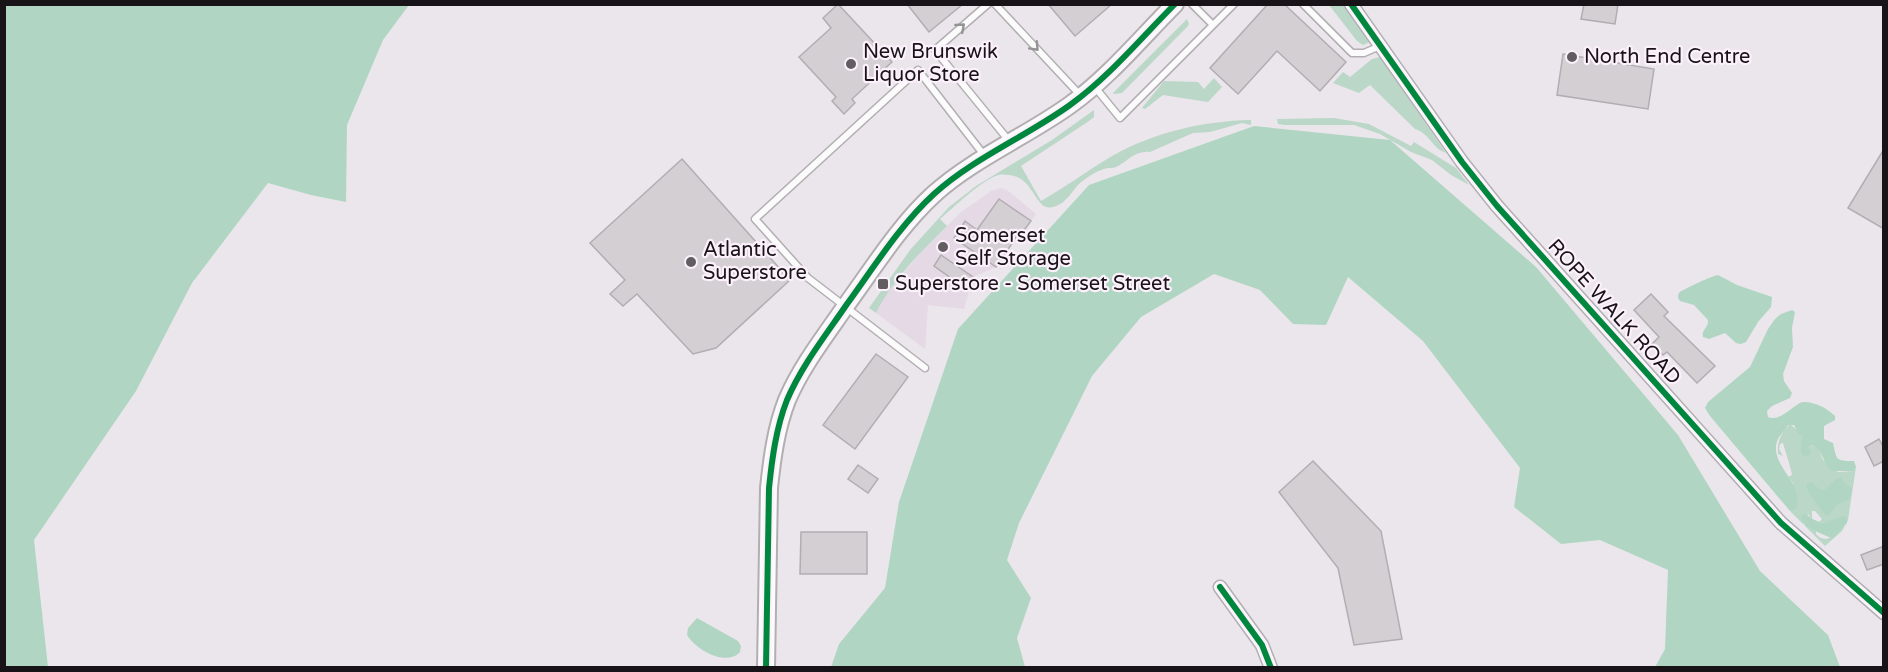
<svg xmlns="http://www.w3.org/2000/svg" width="1888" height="672" font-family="'Varela Round',sans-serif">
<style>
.built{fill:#e4d9e4}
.green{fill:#bad7c8}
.forest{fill:#b0d6c3}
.building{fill:#d4cfd3;stroke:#b1adb1;stroke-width:1.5}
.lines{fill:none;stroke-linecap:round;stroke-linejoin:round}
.lane-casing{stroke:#b2aeb2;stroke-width:9}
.street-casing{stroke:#b2aeb2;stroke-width:15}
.secondary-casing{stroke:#b2aeb2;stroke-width:20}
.lane{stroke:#fcfbfc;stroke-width:6}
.street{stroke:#fcfbfc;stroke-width:12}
.secondary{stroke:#fcfbfc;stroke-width:16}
.cycleway-casing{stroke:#fbf0fb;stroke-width:10}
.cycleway{stroke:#00873e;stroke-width:6}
.oneway{stroke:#959395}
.poi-dot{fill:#615d61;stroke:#fbf0fb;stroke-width:2}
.labels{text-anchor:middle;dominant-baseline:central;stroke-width:4.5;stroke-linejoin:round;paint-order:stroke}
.poi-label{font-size:20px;fill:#171317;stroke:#fbf0fb;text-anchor:start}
.street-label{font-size:20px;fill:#171317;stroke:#fbf0fb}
</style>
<rect width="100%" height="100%" fill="#ebe6eb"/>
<!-- built -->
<path class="built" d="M1001 188 1007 190 1036 214 996 267 973 277 964 309 928 305 925 349 876 313 883 297 925 248 960 213 991 191Z"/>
<!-- green -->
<path class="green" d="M1329 5H1343L1370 42 1363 45 1357 41Z
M1187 19 1189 24 1187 27 1122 93 1114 94 1113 93Z
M1380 57 1446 153C1433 149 1429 133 1415 129L1370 85 1359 93 1333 83 1343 72 1350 77 1372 59Z
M1214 78 1222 87 1208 102 1163 95 1145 109 1142 108 1164 81 1198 82 1204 89Z
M1094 110V117L1089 121 1021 166 1041 201C1066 187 1088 170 1112 156 1155 132 1203 121 1251 120V125L1242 123 1210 132 1193 133 1150 152C1136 150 1129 160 1118 166 1113 169 1109 167 1104 169 1097 171 1089 176 1084 180 1072 188 1069 203 1053 207 1034 212 1035 176 1008 175 1005 175 1002 174 999 175 984 178 953 208 940 219L947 226C921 252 892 280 876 313L869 308 910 250 949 207 976 186 1052 140Z
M1334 118 1369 124 1411 146 1414 142 1456 168 1469 185 1451 175 1432 160 1411 152 1380 134 1354 125H1285L1278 124 1277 119Z
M1790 424 1804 436 1801 453 1813 445 1818 448 1823 460 1838 472 1854 471 1856 467 1848 520 1842 531 1825 546 1806 527 1816 531V534C1827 546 1836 533 1844 526L1832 522H1819L1822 519 1815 511H1812V519L1808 514 1803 523 1804 525 1790 511H1792L1793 483 1788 477 1792 475C1792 471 1784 447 1783 443L1780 444 1779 449 1783 456 1778 454C1777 441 1781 433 1790 424Z"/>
<!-- forest -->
<path class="forest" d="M4 5H409L383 40 347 125 346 202 311 195 268 183 192 283 136 391 34 540 48 667H5Z
M1254 126 1390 140 1536 267 1678 435 1760 571 1828 635 1840 667H1655L1665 649 1668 570 1600 540 1561 544 1514 507 1520 468 1423 341 1348 277 1326 325 1293 324 1260 290 1214 274 1141 317 1092 376 1019 523 1007 560 1031 598 1017 638 1025 667H831L839 644 885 588 899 502 958 329 1089 185Z
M1718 275 1737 285 1772 297 1771 307 1758 322 1746 342 1741 344 1736 343 1725 333 1709 339 1703 337C1701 330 1709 327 1708 320L1694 305 1680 301 1678 298C1678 296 1678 294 1679 293 1681 290 1714 275 1718 275Z
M1792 310 1795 312 1792 328 1793 347 1783 374 1784 381 1792 393 1790 398 1772 406 1767 411 1768 417C1780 422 1791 407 1802 402 1814 401 1827 408 1835 416V420L1824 426V439L1833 443C1837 460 1835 461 1854 461L1856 467 1854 471H1831C1823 463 1823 451 1813 445L1809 447 1811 452 1808 456H1804L1801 453V443L1803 436 1798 433 1794 425H1788C1786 429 1782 433 1779 437 1764 464 1809 484 1795 510L1790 511 1710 416 1705 408 1708 402 1750 367 1768 329 1775 319 1781 314Z
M1841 478 1845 484 1851 487C1852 505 1845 498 1836 506 1833 509 1832 512 1829 515H1825L1808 492 1806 484 1812 482 1819 489 1825 490 1836 479Z
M1806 514C1825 529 1826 520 1845 516L1847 518V523L1834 537 1831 538 1806 527 1801 519 1802 515Z
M697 618 738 641 741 646 740 652C726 667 696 650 687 635L688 628Z"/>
<!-- building -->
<path class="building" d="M838 4 892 62 852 99 855 103 844 114 832 101 836 97 799 57 831 28 823 18Z
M907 4H963L929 32Z
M1048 4H1112L1075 36Z
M1268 4H1284L1346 62 1320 91 1277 51 1238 94 1210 68Z
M1584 4H1618L1615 24 1581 19Z
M1563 54 1654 69 1648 109 1557 95Z
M1884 149V229L1848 208Z
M682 159 790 280 716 348 693 354 637 294 623 306 610 294 625 280 590 243Z
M999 199 1031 221 1019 237 1017 236 996 267 954 238 965 221 977 230Z
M941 255 973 277 965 288 934 266Z
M1651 294 1668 312 1664 316 1715 366 1697 383 1667 352 1663 355 1652 344 1659 337 1634 310Z
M876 354 908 377 855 449 823 425Z
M1879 439 1884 448V461L1874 466 1865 447Z
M1313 461 1381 531 1402 639 1354 645 1338 568 1279 492Z
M858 465 878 479 868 493 848 479Z
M801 532H867V574H800Z
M1884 546V564L1867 570 1861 555Z"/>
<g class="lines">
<!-- lane casing -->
<g class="lane-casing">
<path id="lane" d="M988 4 935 50 1010 142
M995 4 1081 96
M1192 4 1213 25
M1303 4 1352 53H1364L1380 46
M1094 86 1120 118 1234 4
M925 368 808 278 755 219 918 70 984 155"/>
</g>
<!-- street casing -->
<g class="street-casing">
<path id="street" d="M1351 4 1462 162 1497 206 1781 523 1884 613
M1220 587 1262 645 1271 668"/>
</g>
<!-- secondary casing -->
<g class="secondary-casing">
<path id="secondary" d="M766 668 769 488C772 459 776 428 787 400 802 365 826 335 847 304 874 267 900 225 934 194 974 158 1027 136 1070 105 1109 77 1141 38 1175 4"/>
</g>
<!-- lane -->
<use href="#lane" class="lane"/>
<!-- street -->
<use href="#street" class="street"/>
<!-- secondary -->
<use href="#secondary" class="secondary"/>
<!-- cycleway casing -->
<g class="cycleway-casing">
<path id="cycleway" d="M1351 4 1462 162 1497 206 1781 523 1884 613
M1220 587 1262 645 1271 668
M766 668 769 488C772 459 776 428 787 400 802 365 826 335 847 304 874 267 900 225 934 194 974 158 1027 136 1070 105 1109 77 1141 38 1175 4"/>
</g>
<!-- cycleway -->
<use href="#cycleway" class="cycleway"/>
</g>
<!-- one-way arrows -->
<defs><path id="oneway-chevron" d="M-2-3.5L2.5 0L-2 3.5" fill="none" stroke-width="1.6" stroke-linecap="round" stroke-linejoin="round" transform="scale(1.5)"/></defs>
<g class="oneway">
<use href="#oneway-chevron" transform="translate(961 27) rotate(-41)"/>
<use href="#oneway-chevron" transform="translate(1035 47) rotate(47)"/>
</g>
<!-- markers -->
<g class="poi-dot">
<circle cx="1572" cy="57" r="6"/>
<circle cx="851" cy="64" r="6"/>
<circle cx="943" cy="247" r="6"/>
<circle cx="691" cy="262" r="6"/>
<rect x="877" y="278" width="12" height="12" rx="3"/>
</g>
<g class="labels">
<!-- poi labels -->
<g class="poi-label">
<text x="863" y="52">New Brunswik<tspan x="863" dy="23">Liquor Store</tspan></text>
<text x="1584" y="57">North End Centre</text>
<text x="955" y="236">Somerset<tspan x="955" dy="23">Self Storage</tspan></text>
<text x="703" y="250">Atlantic<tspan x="703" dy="23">Superstore</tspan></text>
<text x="895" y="284">Superstore - Somerset Street</text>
</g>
<!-- street labels -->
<g class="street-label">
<text transform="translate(1614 312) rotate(48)">ROPE WALK ROAD</text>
</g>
</g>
<!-- border -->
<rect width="1888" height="672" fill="none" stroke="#171317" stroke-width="12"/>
</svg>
